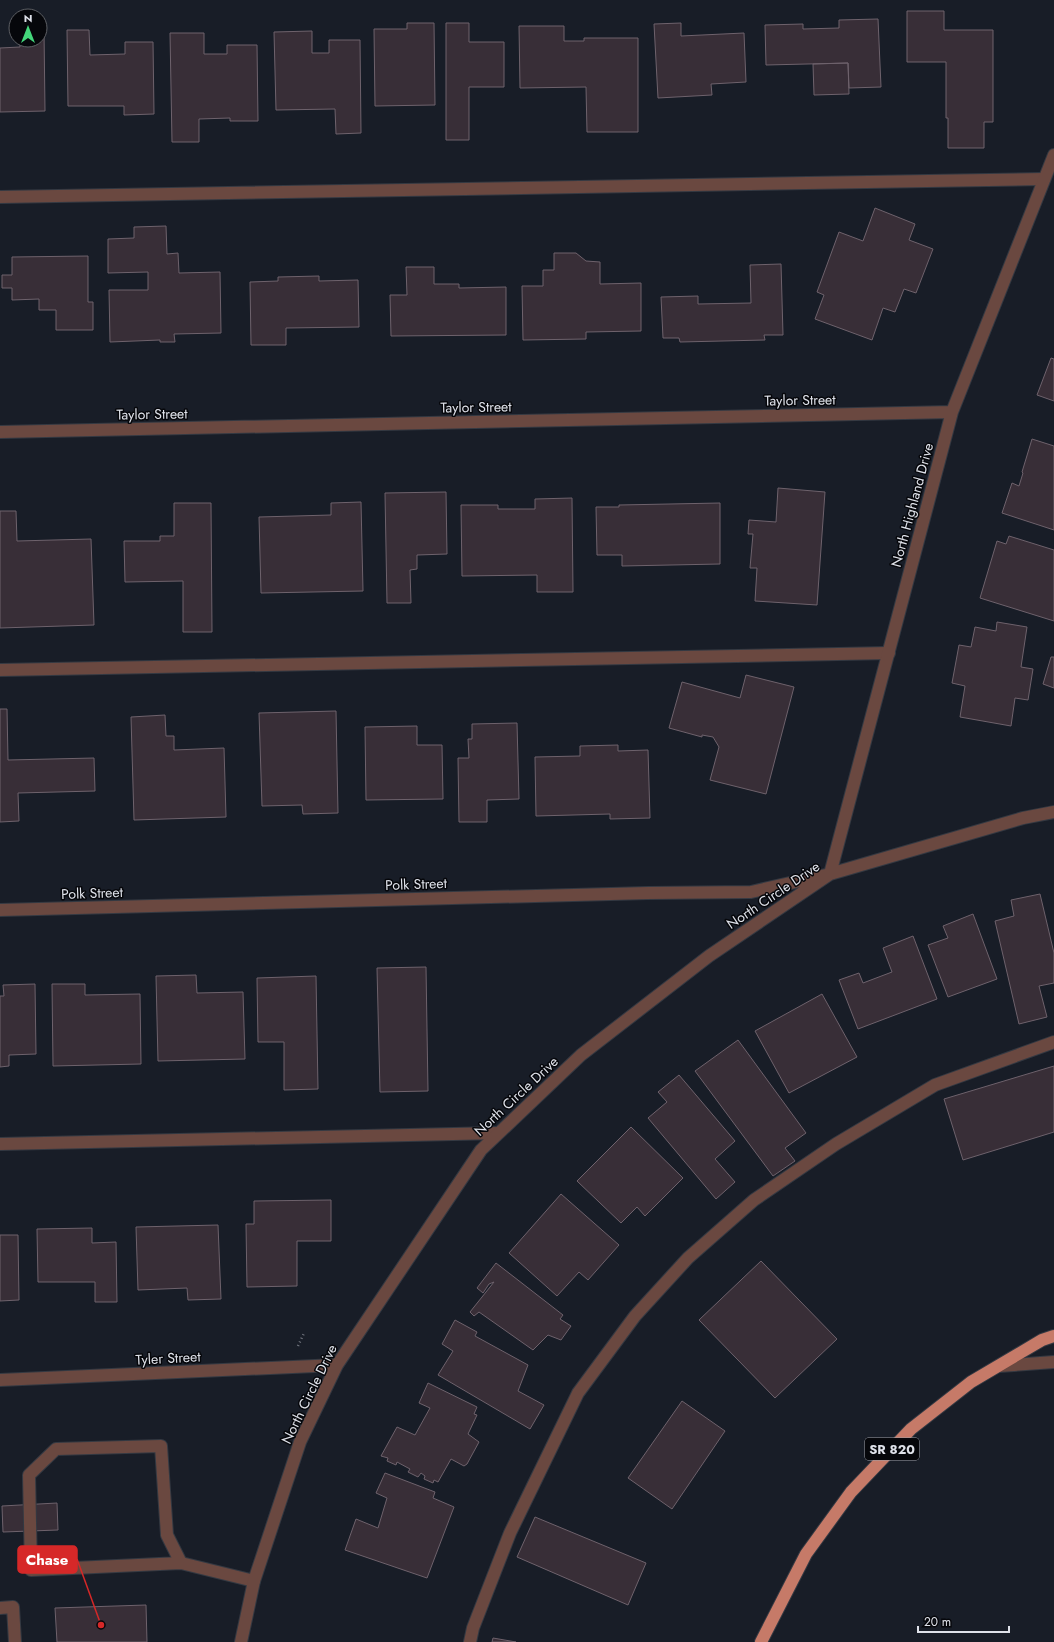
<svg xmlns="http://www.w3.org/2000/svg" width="1054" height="1642" font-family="Jost,sans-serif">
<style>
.building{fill:#382e37;stroke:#6e626c}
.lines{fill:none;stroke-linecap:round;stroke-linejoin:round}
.service-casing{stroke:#343942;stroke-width:14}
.minor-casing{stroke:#343942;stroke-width:14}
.trunk-casing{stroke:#343942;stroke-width:14}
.path{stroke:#71757e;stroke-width:2.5;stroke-dasharray:1 3;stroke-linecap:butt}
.service{stroke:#6a4840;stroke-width:12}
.minor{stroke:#6a4840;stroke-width:12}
.trunk{stroke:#c67a68;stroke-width:12}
.labels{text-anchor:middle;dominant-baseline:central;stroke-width:3;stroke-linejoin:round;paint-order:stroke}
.shield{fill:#06070b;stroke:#9ea0a7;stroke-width:1}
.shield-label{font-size:13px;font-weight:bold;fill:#dfe2ea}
.street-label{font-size:14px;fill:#dfe2ea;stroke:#06070b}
.leader{fill:none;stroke:#d62828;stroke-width:1.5}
.callout-dot{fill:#d62828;stroke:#06070b;stroke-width:1.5}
.callout{fill:#d62828;stroke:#d62828;stroke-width:1.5}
.callout-label{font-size:15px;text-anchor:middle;font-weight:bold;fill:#fff}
</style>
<rect width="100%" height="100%" fill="#181d27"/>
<!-- building -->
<path class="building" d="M907 11H944V30H993V122H984V148H948V118H946V62H907Z
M878 19 881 87 849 88 848 63 766 65 765 25 803 24V29L839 28V20Z
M407 23H434L435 105 375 106 374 29H407Z
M446 23H469V42H504V87H469V140H446Z
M681 23V36L744 33 746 82 711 84 712 95 658 98 654 24Z
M519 26H564V41H584V38H638V132H587L586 87 520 88Z
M67 30H89L90 55 125 54V42H153L154 114 124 115V106H68Z
M44 31 45 111 0 112V48L20 47V40H40V32Z
M312 31V53H329V40H360L361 133 336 134 335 109 276 110 274 32Z
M170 33H204V54H227V45H257L258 121H230V118L199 119V142H172Z
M848 63 849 94 814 95 813 64Z
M875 208 915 224 909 240 933 249 916 293 904 289 895 312 883 308 872 340 815 319 824 295 817 292 839 232 863 241Z
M166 226 167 254 178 253 179 273 220 272 221 333 174 334 175 342H160V340L110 342 109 290H148V272L108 273V239L134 238V227Z
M554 253H576L586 261 600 262V284L641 283V331L586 332V339L523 340 522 286H543V270H554Z
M88 256V302H93V330H56V310H39V299L12 300V288H2V275H12V257Z
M781 264 783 335H764L765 340 680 342 679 338H663L661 297 698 296V304L751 303 750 265Z
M406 267H434V284H459V288L506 287V335L391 336 390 295H407Z
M319 276V281L358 280 359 327 286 328V345H251L250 282 278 281V277Z
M1051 358 1054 359V401L1037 395Z
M1032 439 1054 446V530L1002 513 1012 483 1019 486 1023 473 1022 472Z
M778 488 825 492 817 605 755 601 757 568H750L753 534H748L749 520 776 522Z
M446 492 447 554 417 555V569L410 570 411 603H387L385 493Z
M572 498 573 592H537V575L462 576 461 505H498V509H535V499Z
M361 502 363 591 261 593 259 517 331 515V503Z
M174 503H211L212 632H183V581L125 582 124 541H160V536H174Z
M720 503V564L622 566V555H597L596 507H619V505Z
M0 511H16L17 541 91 539 94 625 0 628Z
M1009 536 1054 550V621L980 598 997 541 1006 544Z
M997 622 1027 627 1021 667 1033 669 1028 700 1015 698 1011 726 960 717 965 686 952 683 959 645 971 647 975 627 996 631Z
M1051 657H1054V688L1043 684Z
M746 675 794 687 766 794 710 780 719 747 713 737 702 735V737L669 728 682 682 740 698Z
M0 709H7L8 760 94 758 95 791 18 793 19 821 0 822Z
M336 711 338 813 303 814 302 805 262 806 259 713Z
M165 715 166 736H174V750L224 748 226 817 134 820 131 717Z
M517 723 519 799 487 800V822H459L458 758H469L468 739H472V724Z
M417 726V745H442L443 799 366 800 365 727Z
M618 745V751L648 750 650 818 610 819V814L536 816 535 757 580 756V746Z
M1040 894 1054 953V983L1039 986 1047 1017 1019 1024 995 921 1014 916 1011 900Z
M973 914 997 979 948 997 928 945 948 938 943 926Z
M913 936 937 999 858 1029 839 980 859 973 863 983 892 972 883 948Z
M426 967 428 1091 380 1092 377 968Z
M196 975 197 993 243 992 245 1059 158 1061 156 976Z
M316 976 318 1089 284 1090V1042H258L257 978Z
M35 984 36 1054 9 1055V1066L0 1067V996H4L3 985Z
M52 984H85V995L140 994 141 1064 53 1066Z
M822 994 857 1057 789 1093 755 1031Z
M738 1040 806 1133 785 1148 795 1161 773 1176 695 1071Z
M1054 1066V1132L963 1160 944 1099Z
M679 1075 735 1141 715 1159 735 1182 716 1199 648 1118 667 1102 658 1092Z
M631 1127 683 1178 645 1216 637 1207 621 1223 577 1181Z
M561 1194 619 1245 588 1280 579 1272 557 1296 509 1253Z
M331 1200V1241H297V1286L247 1287 246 1224H254V1201Z
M218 1225 221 1299 188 1300 187 1288 138 1290 136 1227Z
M92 1228V1243L116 1242 117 1302H95V1282H38L37 1229Z
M0 1235H18L19 1300 0 1301Z
M761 1261 837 1339 775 1398 699 1320Z
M496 1263 563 1315 560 1319 571 1326 561 1340 548 1335 533 1350 479 1312 474 1316 470 1312 494 1282 489 1284 483 1293 477 1288Z
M455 1320 477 1332 475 1336 528 1365 518 1391 544 1405 530 1429 438 1375 453 1351 442 1344Z
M428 1383 477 1407 474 1414 477 1415 468 1434 479 1442 467 1464 464 1466 451 1459 438 1482 434 1480 433 1483 424 1479 425 1476 421 1473 418 1477 408 1472 410 1469 397 1462 396 1465 387 1461 388 1458 381 1456 397 1427 415 1435 430 1408 419 1403Z
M682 1401 725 1431 672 1509 628 1478Z
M385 1473 435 1492 433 1498 454 1507 427 1578 345 1550 356 1519 378 1528 387 1498 376 1493Z
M57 1503 58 1530 3 1532 2 1506Z
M535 1517 646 1563 628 1605 517 1557Z
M146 1605 147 1642H57L55 1608Z
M493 1638 516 1642H492Z"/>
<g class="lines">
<!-- service casing -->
<g class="service-casing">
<path id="service" d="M0 197 1044 179
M0 670 889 653
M0 1144 498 1133
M999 1366 1054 1362
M181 1563 31 1570 29 1475 56 1449 161 1446 167 1535 181 1563 254 1581
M0 1608 13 1607 15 1642
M470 1642 473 1628 510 1533 578 1393 635 1316 688 1258 754 1200 836 1144 935 1085 1054 1042"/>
</g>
<!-- minor casing -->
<g class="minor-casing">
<path id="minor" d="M0 432 952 412
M0 910 648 893 751 892 830 874 952 412 1054 155
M0 1380 337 1365
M241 1642 254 1581 300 1442 337 1365 481 1150 581 1055 709 956 830 874 1023 818 1054 812"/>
</g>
<!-- trunk casing -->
<g class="trunk-casing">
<path id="trunk" d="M761 1642 806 1554 851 1492 911 1429 971 1382 1042 1340 1054 1336"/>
</g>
<!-- path -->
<path class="path" d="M298 1346 304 1333"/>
<!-- service -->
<use href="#service" class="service"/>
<!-- minor -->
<use href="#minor" class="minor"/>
<!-- trunk -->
<use href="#trunk" class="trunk"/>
</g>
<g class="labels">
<!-- shield labels -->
<rect class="shield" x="865" y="1438" width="54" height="22" rx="3"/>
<g class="shield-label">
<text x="892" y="1449">SR 820</text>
</g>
<!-- street labels -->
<g class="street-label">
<text transform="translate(800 400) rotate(-1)">Taylor Street</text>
<text transform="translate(476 407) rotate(-1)">Taylor Street</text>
<text transform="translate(152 414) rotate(-1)">Taylor Street</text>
<text transform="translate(912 505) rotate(-75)">North Highland Drive</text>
<text transform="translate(416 884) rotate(-2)">Polk Street</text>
<text transform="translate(92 893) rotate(-2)">Polk Street</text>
<text transform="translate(773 895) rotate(-34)">North Circle Drive</text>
<text transform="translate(516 1096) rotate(-43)">North Circle Drive</text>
<text transform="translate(168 1358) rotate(-3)">Tyler Street</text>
<text transform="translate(309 1394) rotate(-64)">North Circle Drive</text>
</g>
</g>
<!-- callouts -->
<path class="leader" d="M101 1625L77 1559"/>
<circle class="callout-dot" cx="101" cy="1625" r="4"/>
<rect class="callout" x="18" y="1546" width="59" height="27" rx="4"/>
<g class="callout-label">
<text x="47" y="1565">Chase</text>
</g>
<!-- north arrow -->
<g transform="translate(28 28)"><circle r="19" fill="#06070b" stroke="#5d5f64"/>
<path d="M0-3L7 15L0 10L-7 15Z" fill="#44d77b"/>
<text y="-6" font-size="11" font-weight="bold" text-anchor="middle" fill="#dfe2ea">N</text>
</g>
<!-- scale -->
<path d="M918 1626v6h91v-6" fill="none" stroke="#dfe2ea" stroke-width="2"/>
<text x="924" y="1626" font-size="12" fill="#dfe2ea" stroke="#06070b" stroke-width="3" paint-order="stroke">20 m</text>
</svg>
